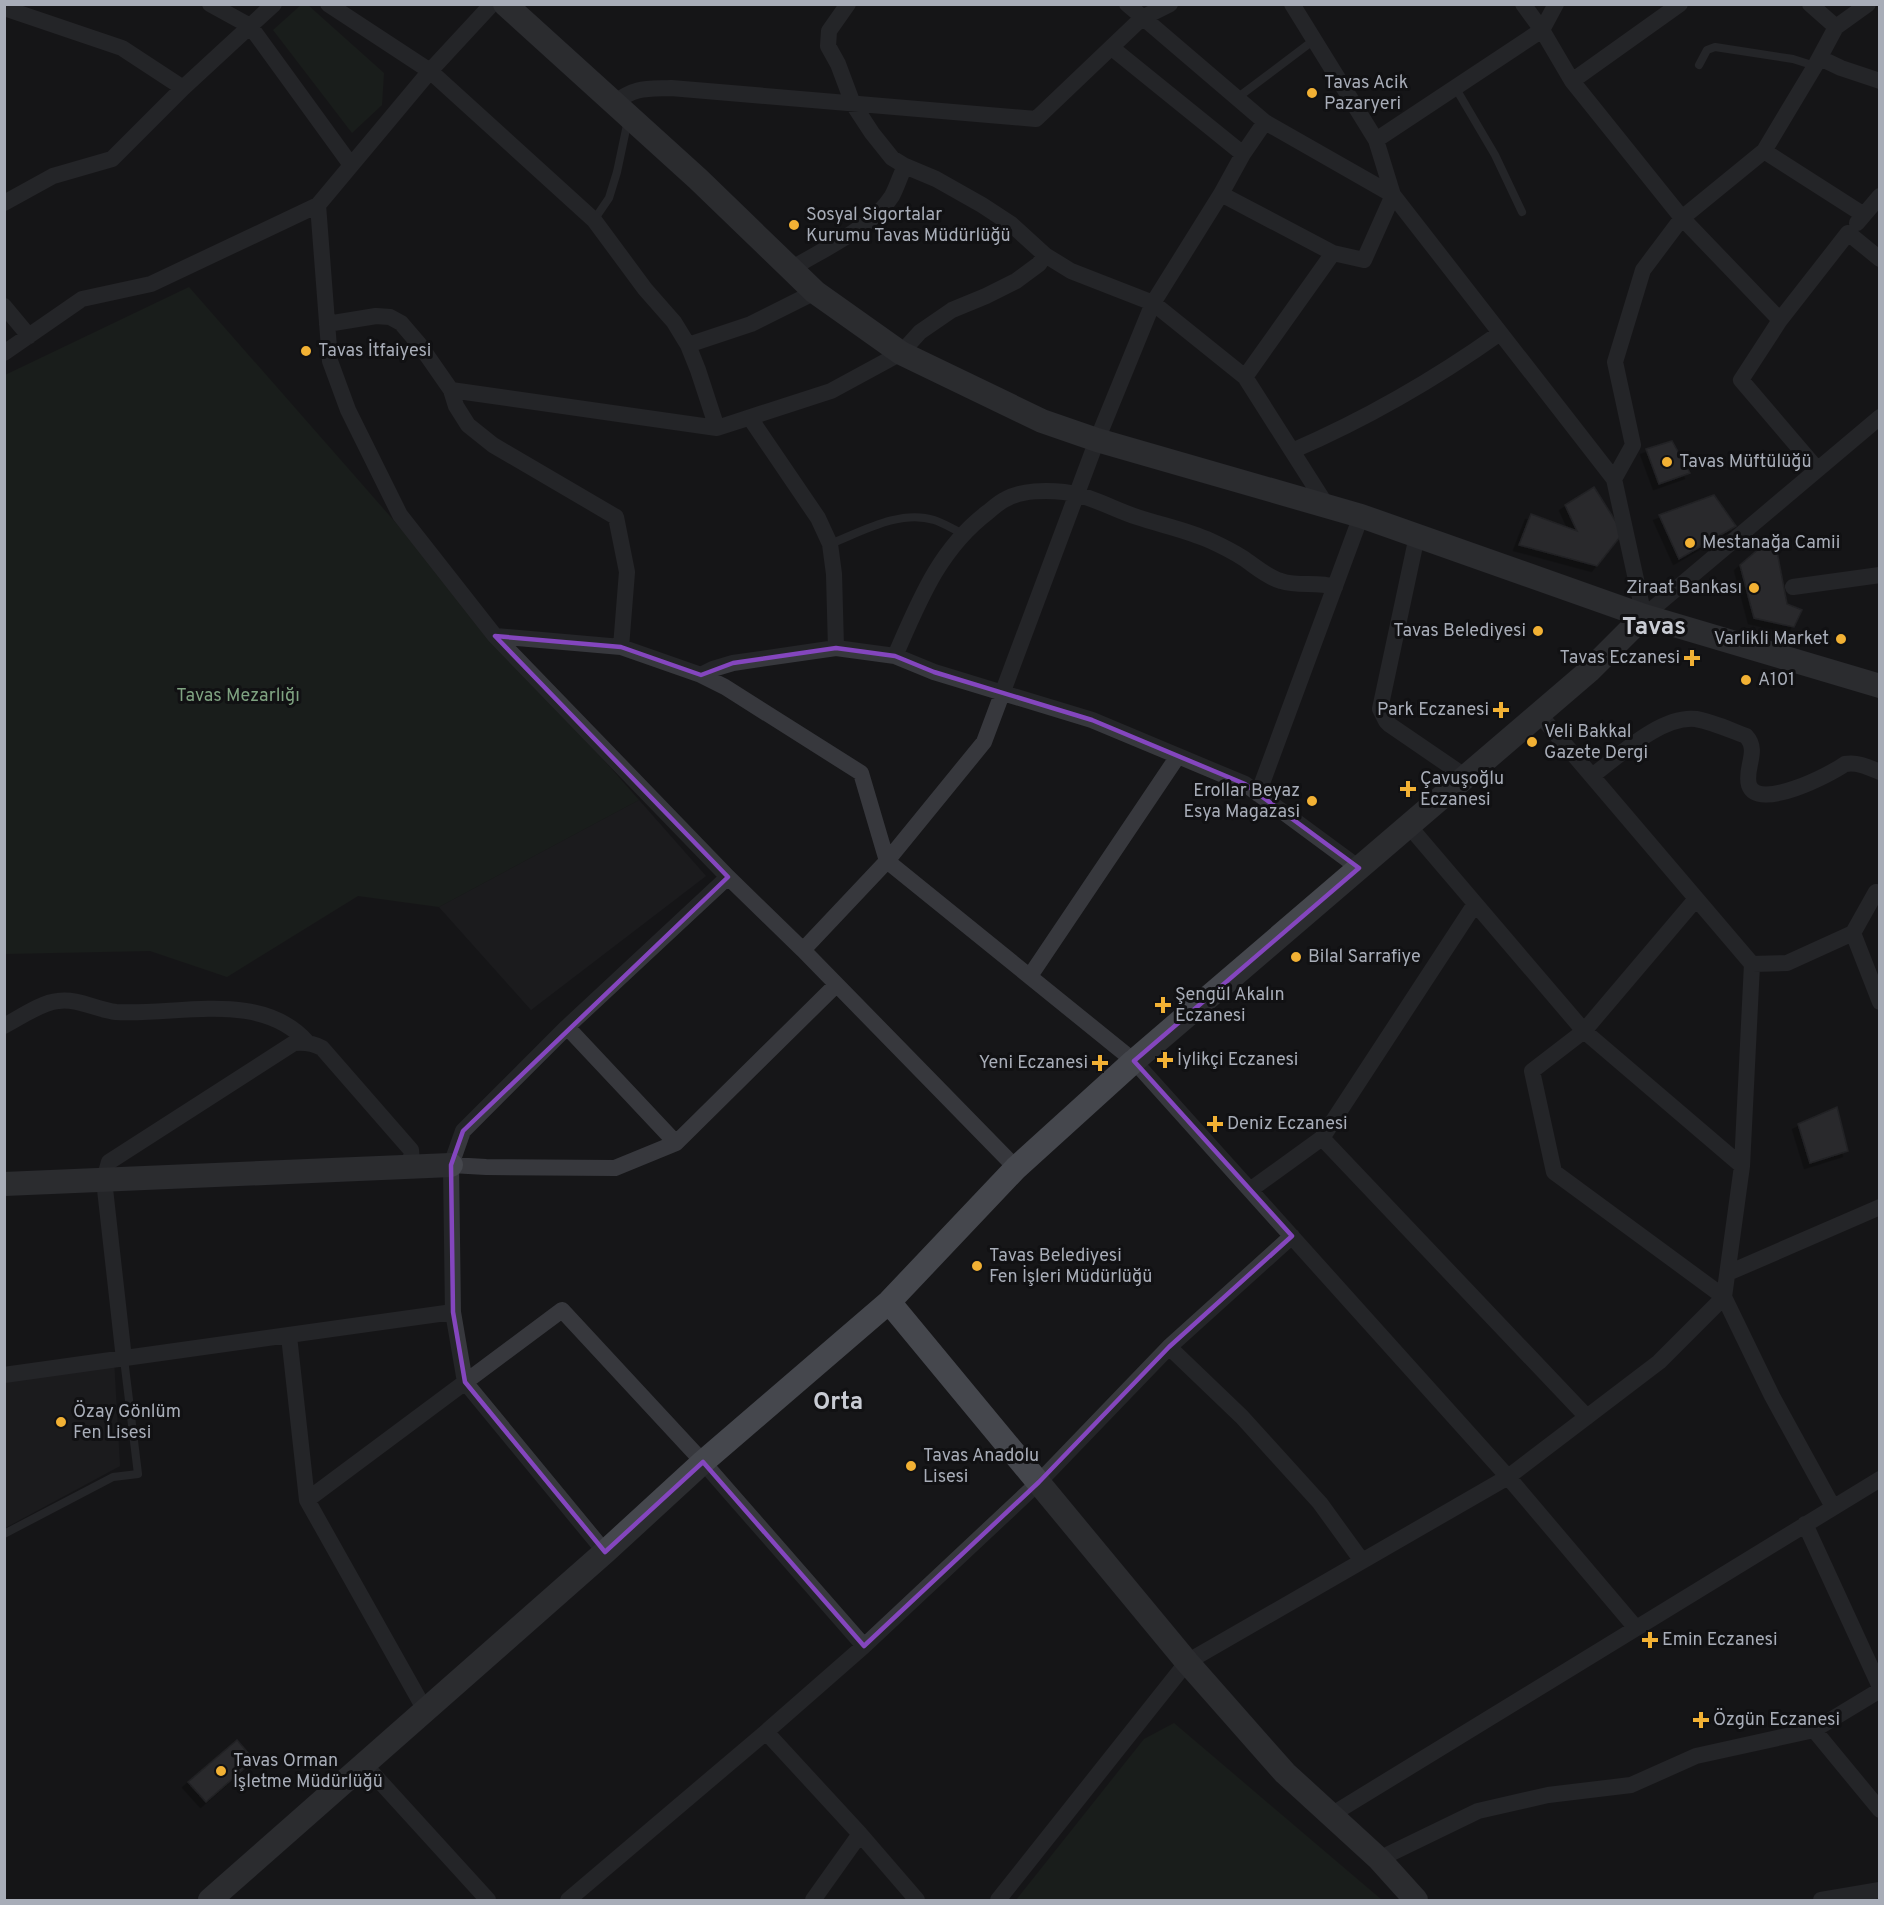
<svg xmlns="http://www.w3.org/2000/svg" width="1884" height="1905" font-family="Overpass,sans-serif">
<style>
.built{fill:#222225}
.green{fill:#1e261f}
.building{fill:#404145;stroke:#303034;stroke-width:1.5;filter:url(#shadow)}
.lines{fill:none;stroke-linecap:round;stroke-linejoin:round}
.lane{stroke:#37383d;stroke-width:8}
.street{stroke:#37383d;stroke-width:16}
.secondary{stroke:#45474d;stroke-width:24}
.marked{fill:none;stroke:#8446be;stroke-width:4.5;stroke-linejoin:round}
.poi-dot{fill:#f2b134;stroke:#111113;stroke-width:2}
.labels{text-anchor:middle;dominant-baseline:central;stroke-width:6;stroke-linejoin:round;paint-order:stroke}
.poi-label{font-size:18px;fill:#a8adb8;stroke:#111113;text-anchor:start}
.park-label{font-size:18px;fill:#7fa381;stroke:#111113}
.district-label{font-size:24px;font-weight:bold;fill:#c9ccd4;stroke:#111113}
</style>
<defs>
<filter id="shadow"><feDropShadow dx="-5.5" dy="5.5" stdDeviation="0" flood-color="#0009"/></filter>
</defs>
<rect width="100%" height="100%" fill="#161618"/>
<!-- built -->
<path class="built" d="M639 800 706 876 531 1010 439 907Z
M114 1360 120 1466 5 1528V1377Z"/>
<!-- green -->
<path class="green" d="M302 4 308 5 384 73 382 105 352 133 273 30Z
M189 287 639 800 439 907 358 896 227 977 150 951 5 954V375Z
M1174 1723 1382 1900H1016L1144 1739Z"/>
<!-- building -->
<path class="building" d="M1672 441 1690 473 1659 484 1646 449Z
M1594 487 1623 533 1597 566 1519 545 1531 514 1577 531 1565 505Z
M1714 495 1736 526 1679 559 1659 515Z
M1774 536 1787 604 1802 610 1794 627 1754 618 1740 565Z
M1837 1107 1848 1151 1810 1163 1798 1124Z
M237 1740 254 1760 206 1802 188 1782Z"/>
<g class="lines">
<!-- lane -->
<path class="lane" d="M1699 65 1707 50 1715 47 1793 59 1815 66
M1455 87 1495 155 1522 212
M1237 98 1314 40
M594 220 609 198 617 172 628 120
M830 544C861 532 900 509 934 520 944 523 954 530 964 534
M4 1534 113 1477 138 1474 124 1359"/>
<!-- street -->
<path class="street" d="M210 4 250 26 351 165
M328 4 430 71 594 220 645 289 674 322 688 345 698 370 717 428
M492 4 430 71 318 205 330 361 348 410 400 515 495 636 728 877 803 950 1016 1168
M848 4 829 31 828 46 838 64 853 104 872 133 892 158 905 166 936 179 982 205 1011 224 1045 255 1071 271 1153 303 1245 377 1327 506
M1556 4 1542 30 1572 81 1682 218 1764 151 1864 215
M4 8 122 48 183 88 274 4
M1836 27 1868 4
M1112 48 1243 154
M1820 58 1841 68 1880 81
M1572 81 1680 4
M614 103C636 87 645 89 671 88L1036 119 1142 18 1170 4
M1265 122 1393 195 1614 479 1644 616 1880 417
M1376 140 1542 30 1523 4
M1764 151 1815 66 1836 27 1810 4
M1221 194 1333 253
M4 203 53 176 112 159 183 88
M1857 223 1880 196
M791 269C823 249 872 228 892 196 897 187 900 176 905 166
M4 306 29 336
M1780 320 1848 233 1880 259
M327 324 376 316 390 317 401 323 419 344 451 390 717 428 831 391 901 353 920 332 952 310 986 296 1016 281 1039 264 1045 255
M688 345 751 324 815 292
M4 353 82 299 151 284 318 205
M1245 377 1333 253 1364 260 1393 195 1376 140 1292 4
M451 390 456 406 468 425 493 445 616 517 627 572 621 647
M750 418 818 518 830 544 834 574 836 648
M1292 451C1366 419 1434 380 1500 333
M1614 479 1633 445 1615 362 1643 270 1682 218 1780 320 1741 380 1817 469
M1417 536 1380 709 1386 721 1390 725 1466 777
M1793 587 1880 575
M495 636 621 647 701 675 725 687 861 773 887 861 1134 1061 1508 1477 1636 1628
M895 656C919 601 939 549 988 512 993 508 999 502 1006 499 1022 490 1047 490 1064 492 1089 495 1113 509 1137 517 1161 525 1187 530 1211 541 1222 546 1232 551 1243 558 1255 566 1267 577 1281 581 1299 587 1317 581 1335 587
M701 675 713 669 733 663 836 648 895 656 934 672 1092 720 1245 784 1359 868
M1539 714 1752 964
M1592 776C1619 756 1661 715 1696 719 1713 722 1730 730 1746 736 1760 751 1744 768 1749 785 1758 812 1831 774 1845 764 1858 762 1868 767 1880 772
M1258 794 1361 516
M1409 826 1584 1031 1742 1166 1724 1297 1554 1172 1532 1071 1584 1031 1696 899
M1853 933 1880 1002
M803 950 887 861 984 742 1097 440 1153 303 1221 194 1243 154 1265 122 1127 4
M1030 976 1178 756
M4 1026C19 1018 42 1002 58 1001 77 998 97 1010 116 1012 178 1016 261 989 308 1043
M567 1027 676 1143
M1322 1138 1587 1417
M451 1165 486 1167 615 1168 676 1143 836 985
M1742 1166 1752 964 1787 963 1853 933 1876 892
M1250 1190 1322 1138 1475 904
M1728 1273 1880 1207
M289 1336 307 1500
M1169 1347 1242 1417 1320 1503 1362 1561
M124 1359 104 1180 109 1162 294 1043C304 1042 313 1043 322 1048L411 1150 412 1166
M4 1375 453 1312
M1805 1524 1880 1687
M605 1552 465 1382 453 1312 451 1165 463 1131 567 1027 728 877
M425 1710 307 1500 562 1310 703 1462 864 1646
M1814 1730 1880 1690
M766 1732 860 1834 917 1900
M365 1765 488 1900
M1331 1815 1880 1479
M1379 1859 1478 1811 1548 1795 1631 1785 1696 1756 1814 1730 1880 1810
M568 1900 766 1732 864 1646 1039 1482 1169 1347 1292 1236
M813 1900 860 1834
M998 1900 1187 1662 1508 1477 1659 1362 1724 1297 1772 1396 1833 1507
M1821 1900 1880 1890"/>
<!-- secondary -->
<path class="secondary" d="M505 4 698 179 815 292 901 353 1042 421 1097 440 1361 516 1644 616 1880 686
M4 1184 451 1165
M889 1302 1187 1662 1285 1773 1379 1859 1416 1900
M210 1900 605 1552 703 1462 889 1302 1016 1168 1134 1061 1589 671 1644 616"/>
</g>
<!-- marked area -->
<path d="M0 0H1884V1905H0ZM495 636 621 647 701 675 733 663 836 648 895 656 934 672 1092 720 1245 784 1359 868 1134 1061 1292 1236 1169 1347 1039 1482 864 1646 703 1462 605 1552 465 1382 453 1312 451 1165 463 1131 728 877Z" fill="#161618" fill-opacity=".55" fill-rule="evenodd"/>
<path class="marked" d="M495 636 621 647 701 675 733 663 836 648 895 656 934 672 1092 720 1245 784 1359 868 1134 1061 1292 1236 1169 1347 1039 1482 864 1646 703 1462 605 1552 465 1382 453 1312 451 1165 463 1131 728 877Z"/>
<!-- markers -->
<g class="poi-dot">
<circle cx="1312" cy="93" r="6"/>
<circle cx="794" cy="225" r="6"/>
<circle cx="306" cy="351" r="6"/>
<circle cx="1667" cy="462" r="6"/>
<circle cx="1690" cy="543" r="6"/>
<circle cx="1754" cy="588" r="6"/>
<circle cx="1538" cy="631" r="6"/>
<circle cx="1841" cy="639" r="6"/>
<path d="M1689 649h6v6h6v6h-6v6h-6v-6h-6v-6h6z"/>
<circle cx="1746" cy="680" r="6"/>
<path d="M1498 701h6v6h6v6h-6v6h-6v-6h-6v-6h6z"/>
<circle cx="1532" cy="742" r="6"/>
<path d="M1405 780h6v6h6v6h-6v6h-6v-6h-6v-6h6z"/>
<circle cx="1312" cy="801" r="6"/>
<circle cx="1296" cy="957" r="6"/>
<path d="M1160 996h6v6h6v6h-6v6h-6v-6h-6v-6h6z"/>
<path d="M1162 1051h6v6h6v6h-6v6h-6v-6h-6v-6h6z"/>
<path d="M1097 1054h6v6h6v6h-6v6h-6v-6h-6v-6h6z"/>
<path d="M1212 1115h6v6h6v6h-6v6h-6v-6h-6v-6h6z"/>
<circle cx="977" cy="1266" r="6"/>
<circle cx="61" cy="1422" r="6"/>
<circle cx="911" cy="1466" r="6"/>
<path d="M1647 1631h6v6h6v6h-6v6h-6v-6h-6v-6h6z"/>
<path d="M1698 1711h6v6h6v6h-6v6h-6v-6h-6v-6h6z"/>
<circle cx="221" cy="1771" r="6"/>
</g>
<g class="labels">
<!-- poi labels -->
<g class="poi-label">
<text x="1324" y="83">Tavas Acik<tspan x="1324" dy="21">Pazaryeri</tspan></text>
<text x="806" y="215">Sosyal Sigortalar<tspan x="806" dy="21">Kurumu Tavas Müdürlüğü</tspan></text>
<text x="318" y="351">Tavas İtfaiyesi</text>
<text x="1679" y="462">Tavas Müftülüğü</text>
<text x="1702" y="543">Mestanağa Camii</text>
<text x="1742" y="588" text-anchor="end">Ziraat Bankası</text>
<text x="1526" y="631" text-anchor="end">Tavas Belediyesi</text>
<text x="1829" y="639" text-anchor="end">Varlikli Market</text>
<text x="1680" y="658" text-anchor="end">Tavas Eczanesi</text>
<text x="1758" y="680">A101</text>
<text x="1489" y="710" text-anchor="end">Park Eczanesi</text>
<text x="1544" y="732">Veli Bakkal<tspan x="1544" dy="21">Gazete Dergi</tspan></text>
<text x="1420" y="779">Çavuşoğlu<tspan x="1420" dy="21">Eczanesi</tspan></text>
<text x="1300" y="791" text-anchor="end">Erollar Beyaz<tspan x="1300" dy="21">Esya Magazasi</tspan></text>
<text x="1308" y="957">Bilal Sarrafiye</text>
<text x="1175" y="995">Şengül Akalın<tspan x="1175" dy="21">Eczanesi</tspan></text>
<text x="1177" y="1060">İylikçi Eczanesi</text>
<text x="1088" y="1063" text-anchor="end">Yeni Eczanesi</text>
<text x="1227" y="1124">Deniz Eczanesi</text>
<text x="989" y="1256">Tavas Belediyesi<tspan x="989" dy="21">Fen İşleri Müdürlüğü</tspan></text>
<text x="73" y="1412">Özay Gönlüm<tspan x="73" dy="21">Fen Lisesi</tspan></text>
<text x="923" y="1456">Tavas Anadolu<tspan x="923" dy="21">Lisesi</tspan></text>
<text x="1662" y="1640">Emin Eczanesi</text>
<text x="1713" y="1720">Özgün Eczanesi</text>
<text x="233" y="1761">Tavas Orman<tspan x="233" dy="21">İşletme Müdürlüğü</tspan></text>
</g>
<!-- park labels -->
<g class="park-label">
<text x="238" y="696">Tavas Mezarlığı</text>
</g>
<!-- district labels -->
<g class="district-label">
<text x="1654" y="628">Tavas</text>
<text x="838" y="1403">Orta</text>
</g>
</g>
<!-- border -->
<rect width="1884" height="1905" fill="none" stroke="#a8adb8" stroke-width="12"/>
</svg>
